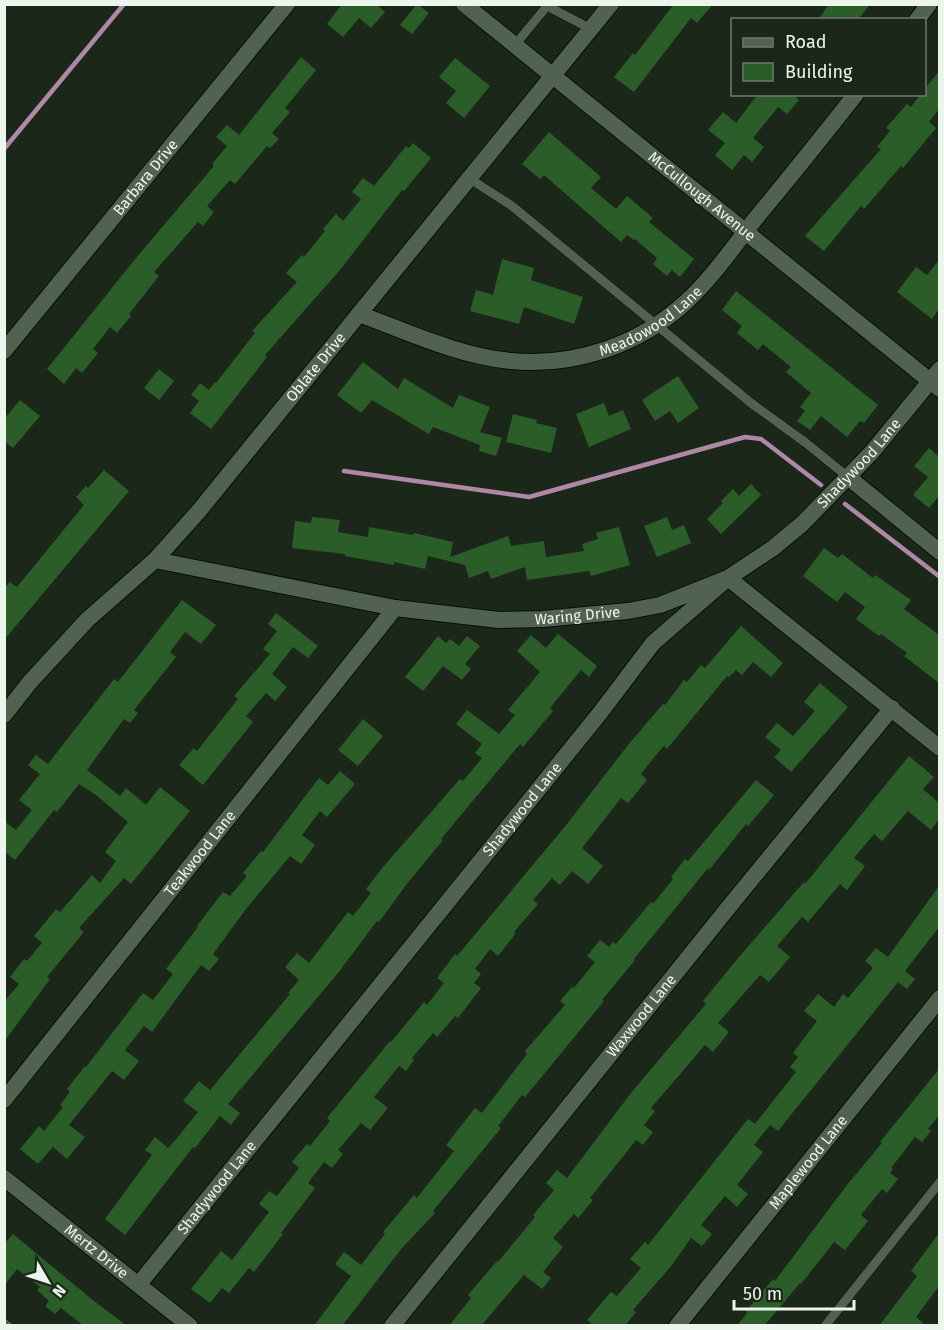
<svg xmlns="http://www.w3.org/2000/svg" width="944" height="1330" font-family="'Fira Sans',sans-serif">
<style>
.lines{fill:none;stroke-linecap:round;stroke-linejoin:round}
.stream{stroke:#ae88a5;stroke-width:4.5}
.building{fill:#2b5d29}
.service-casing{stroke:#051105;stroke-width:10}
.minor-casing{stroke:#051105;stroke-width:18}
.tertiary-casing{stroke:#051105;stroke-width:18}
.secondary-casing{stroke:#051105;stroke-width:18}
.service{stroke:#526251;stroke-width:9}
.minor{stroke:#526251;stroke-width:16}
.tertiary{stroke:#526251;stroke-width:16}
.secondary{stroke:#526251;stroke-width:16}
.labels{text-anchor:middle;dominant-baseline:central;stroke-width:4.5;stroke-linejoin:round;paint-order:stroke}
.street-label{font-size:15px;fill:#edf6ec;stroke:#1b2819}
</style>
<rect width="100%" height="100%" fill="#1b2819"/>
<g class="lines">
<!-- stream -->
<path class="stream" d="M4 149 124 4
M344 471 529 497 745 437 761 439 821 485
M845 504 940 577"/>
</g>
<!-- building -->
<path class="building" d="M342 4H376L385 12 371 28 359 18 343 37 327 24Z
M417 4 429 13 412 34 400 25Z
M674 4H713L697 23 691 18 634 92 614 77 633 53 635 55Z
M829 4H870L858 20H818Z
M301 57 316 70 285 108 290 112 272 133 279 139 270 148 267 146 235 184 230 180 207 206 214 212 203 226 198 222 154 272 159 276 129 314 131 316 117 333 110 327 93 349 98 353 82 373 76 368 64 384 47 369 136 258 214 166 212 164 227 146 216 137 227 125 239 135Z
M455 58 490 86 464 118 446 103 456 91 439 77Z
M939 71V109L929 122 936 128 903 168 901 166 864 209 861 206 824 251 805 236 881 149 877 147 890 131 886 128 907 104 911 107 921 94H924V90Z
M758 94H792L799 100 787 114 778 107 753 138 764 147 752 162 744 155 732 170 715 155 725 143 708 130 723 112 736 123Z
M549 132 601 177 591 188 616 209 627 196 653 218 649 222 694 259 680 277 672 270 667 276 653 264 657 258 635 239 634 240 627 235 621 242 544 175 540 179 522 164Z
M413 143 431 158 404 191 402 190 340 270 265 355 267 357 211 429 190 413 199 401 191 395 200 383 209 390 215 382 216 383 255 333 252 331 297 282 286 273 302 255 304 257 325 231 323 229 336 214 343 221 361 199 352 192 363 178 374 186 406 146 409 148Z
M502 259 534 268 531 280 583 297 574 324 524 307 519 324 470 311 476 290 493 295Z
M939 260V309L932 319 897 292 916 267 927 275Z
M736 291 878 405 864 423 860 421 847 437 821 416 810 430 797 421 805 411 800 407 811 393 786 372 791 367 763 344 758 350 737 333 742 326 722 310Z
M363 362 398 389 404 378 453 408 459 395 490 407 480 432 502 438 496 456 479 451 480 445 433 427 429 434 372 400 361 413 337 395Z
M159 369 174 381 159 400 144 388Z
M678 376 699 408 678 423 670 411 655 421 642 400Z
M20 400 40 416 13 448 4 441V419Z
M604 403 609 416 623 410 631 429 589 447 576 414Z
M513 414 537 420 536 423 557 428 551 453 506 442Z
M929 448 939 457V496L929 508 913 495 928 477 914 466Z
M104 470 129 491 4 640V588L10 582 17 587 53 543 84 505 76 497 86 486 88 488Z
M751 484 761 495 721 534 707 519 723 503 721 501 733 489 739 496Z
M312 517 340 520 338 532 368 537 369 527 413 535 414 533 453 542 450 557 508 536 511 546 544 541 546 557 584 551 582 544 598 539 596 533 619 527 630 565 591 576 589 571 527 580 525 567 491 579 488 571 469 578 465 565 428 556 425 569 394 562V565L345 556V554L292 548 295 521 311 523Z
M667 517 672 530 684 525 691 543 657 557 644 526Z
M824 548 838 558 842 554 873 578 875 575 911 600 904 609 939 635V683L904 656 907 653 881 634 879 636 856 619 865 607 845 592 837 602 803 576Z
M182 600 216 625 201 644 185 632 170 652 176 657 134 710 138 713 130 723 124 719 87 770 120 796 126 788 146 805 160 787 190 811 131 884 124 878 79 928 84 932 47 977 50 979 4 1042V1002L19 984 10 977 24 959 27 961 42 943 34 936 56 909 60 912 92 875 100 883 116 861 105 852 128 822 96 795 79 784 57 812 54 810 15 860 4 851V821L16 830 32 810 19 800 40 774 28 765 36 755 48 764 114 679 118 682Z
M276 613 318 646 308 658 293 647 272 674 287 687 275 701 266 693 246 716 253 722 203 785 179 765 194 748 197 751 238 699 234 696 270 654 263 649 277 631 268 624Z
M741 626 783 663 771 677 753 662 742 675 736 670 729 677 727 676 667 749 664 746 656 755 641 774 647 780 628 803 621 798 582 848 603 866 588 884 572 871 560 885 552 878 533 900 538 904 514 932 516 933 498 956 490 949 475 969 481 974 474 983 481 988 458 1018 455 1016 437 1037 433 1033 412 1058 414 1060 406 1071 399 1066 374 1097 388 1108 370 1130 361 1123 338 1150 343 1154 332 1168 324 1162 308 1183 315 1188 281 1233 283 1234 254 1272 249 1268 229 1293 222 1288 210 1303 191 1289 221 1251 232 1260 269 1212 259 1204 269 1191 277 1196 299 1168 292 1162 307 1144 310 1146 330 1121 327 1118 390 1041 391 1042 424 1002 427 1005 444 983 437 978 455 954 457 956 567 824 628 745 663 704 665 705 684 680 687 682 701 665 705 668Z
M558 634 597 666 589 677 581 670 550 708 553 711 523 747 520 744 441 839 443 840 406 885 379 922 377 921 338 973 228 1104 240 1113 231 1125 220 1116 195 1148 193 1147 125 1235 105 1219 152 1155 145 1150 155 1137 168 1148 178 1137 198 1112 183 1101 199 1081 210 1090 290 994 288 993 299 980 285 967 297 953 309 963 348 912 353 916 371 893 366 889 383 867 460 779 463 781 482 758 475 753 482 744 456 724 467 710 499 734 515 715 508 710 540 672 517 651 531 635 546 648Z
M438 636 446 643 450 639 459 646 467 636 480 646 465 664 471 669 462 680 443 666 423 691 405 677Z
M820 683 848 707 791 772 774 757 781 750 765 737 777 723 793 736 815 711 804 702Z
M363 719 383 736 358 766 338 750Z
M909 756 934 777 923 789 939 803V819L931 830 908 811 882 841 874 834 854 858 865 866 847 890 840 884 808 922 802 917 777 946 790 957 769 982 760 975 718 1023 729 1032 713 1052 705 1045 651 1108 655 1111 644 1125 653 1132 643 1145 636 1140 590 1198 593 1200 578 1218 574 1214 553 1238 563 1247 543 1272 551 1278 542 1289 524 1275 481 1326H449L471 1298 468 1295 497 1261 498 1262 535 1217 533 1215 554 1190 546 1183 557 1170 567 1178 631 1093 706 1004 703 1001 739 957 804 882 805 884Z
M340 771 355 784 327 817 320 811 302 835 315 845 301 864 290 856 246 909 213 954 219 959 209 971 201 965 152 1032 144 1026 125 1050 139 1061 124 1080 112 1071 69 1125 85 1137 67 1159 53 1147 38 1164 20 1149 39 1126 44 1131 63 1107 60 1105 70 1092 67 1089 85 1066 86 1067 143 993 153 1000 173 974 166 969 198 927 197 926 223 892 230 896 247 876 243 873 261 851 263 852 319 778 328 785Z
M756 780 774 795 748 826 746 824 709 870 708 868 634 959 635 960 602 1000 604 1001 525 1097 522 1095 498 1126 501 1128 433 1211 435 1213 402 1248 342 1326H314L351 1276 335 1264 344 1252 361 1265 385 1234 383 1232 414 1195 417 1198 454 1151 446 1145 475 1108 482 1113 527 1054 525 1051 565 1005 560 1001 572 987 574 988 595 962 587 956 600 940 609 947 613 942 616 944 651 902 653 904 673 879 671 877 685 859 688 861Z
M939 886V927L905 971 915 979 907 989 898 982 778 1131 770 1125 754 1145 763 1152 737 1185 748 1194 737 1207 725 1196 701 1225 712 1234 702 1246 691 1238 672 1265 633 1310 636 1312 625 1326H594L587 1320 611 1292 617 1296 641 1268 630 1259 645 1242 648 1245 748 1119 755 1124 796 1072 790 1067 798 1057 793 1053 817 1021 804 1011 818 994 834 1007 843 994 848 998 873 968 865 961 876 948 888 957Z
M939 1069V1115L928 1129 931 1131 922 1142 915 1137 891 1168 893 1169 890 1173 898 1179 887 1193 882 1189 861 1215 868 1221 845 1250 834 1242 801 1284 800 1283 764 1326H737L747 1313 746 1311 773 1279 775 1281 847 1185 882 1143 880 1142Z
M939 1233V1286L916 1317 926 1326H879L917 1276 911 1271Z
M13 1234 94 1301 127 1326H84L61 1308 55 1314 45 1306 49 1301 37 1290 40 1287 17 1269 4 1286V1244Z"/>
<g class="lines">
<!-- service casing -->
<g class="service-casing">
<path id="service" d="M547 6 591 29
M515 45 547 6 545 4
M470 179 512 206 751 403 806 443 848 477
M4 1323 8 1326
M825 1326 940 1182"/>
</g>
<!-- minor casing -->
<g class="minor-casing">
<g id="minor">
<path d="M917 20 929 4"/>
<path id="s1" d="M359 314C408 332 459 356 511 361 575 367 639 345 686 302 713 277 734 246 756 218 790 177 823 136 856 94"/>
<path id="s2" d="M4 351 287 4"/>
<path d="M848 477 940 552"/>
<path id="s3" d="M155 560 395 608 499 620 543 619 628 611 660 605 728 578 940 748"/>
<path id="s4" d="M4 1100 395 608"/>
<path id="s5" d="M4 1178 190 1326"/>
<path id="s6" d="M139 1284 600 713 653 643 728 578 773 548 802 524 872 452 940 369"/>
<path id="s7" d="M392 1326 732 903 892 708"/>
<path id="s8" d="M677 1326 940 998"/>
</g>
</g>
<!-- tertiary casing -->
<g class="tertiary-casing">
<g id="tertiary">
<path id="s9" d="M4 715 30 682 87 620 155 560 198 512 611 4"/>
</g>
</g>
<!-- secondary casing -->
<g class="secondary-casing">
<g id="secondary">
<path id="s10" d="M464 4 940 389"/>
</g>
</g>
<!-- service -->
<use href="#service" class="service"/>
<!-- minor -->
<use href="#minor" class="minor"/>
<!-- tertiary -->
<use href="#tertiary" class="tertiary"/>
<!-- secondary -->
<use href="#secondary" class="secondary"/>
</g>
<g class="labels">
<!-- street labels -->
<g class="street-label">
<text stroke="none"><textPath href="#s2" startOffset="224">Barbara Drive</textPath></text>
<text stroke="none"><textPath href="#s10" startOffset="306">McCullough Avenue</textPath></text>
<text stroke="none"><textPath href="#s1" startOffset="309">Meadowood Lane</textPath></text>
<text stroke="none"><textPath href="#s9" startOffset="468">Oblate Drive</textPath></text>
<text stroke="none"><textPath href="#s6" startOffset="1096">Shadywood Lane</textPath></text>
<text stroke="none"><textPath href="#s3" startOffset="428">Waring Drive</textPath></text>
<text stroke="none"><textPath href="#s6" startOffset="610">Shadywood Lane</textPath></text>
<text stroke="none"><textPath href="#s4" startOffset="315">Teakwood Lane</textPath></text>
<text stroke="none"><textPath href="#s7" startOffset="398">Waxwood Lane</textPath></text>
<text stroke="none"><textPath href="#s8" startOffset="210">Maplewood Lane</textPath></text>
<text stroke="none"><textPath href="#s6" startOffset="124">Shadywood Lane</textPath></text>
<text stroke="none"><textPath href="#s5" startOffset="118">Mertz Drive</textPath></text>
</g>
</g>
<!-- border -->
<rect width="944" height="1330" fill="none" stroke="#edf6ec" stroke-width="12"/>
<!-- legend -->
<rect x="731" y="18" width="195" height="78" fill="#1b2819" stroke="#6f7a6d" stroke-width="1.5"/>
<rect x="743" y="38" width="30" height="9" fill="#526251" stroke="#6f7a6d" stroke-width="1.5"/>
<text x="785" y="48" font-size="18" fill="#edf6ec">Road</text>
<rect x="743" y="63" width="30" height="18" fill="#2b5d29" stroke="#6f7a6d" stroke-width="1.5"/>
<text x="785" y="78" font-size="18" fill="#edf6ec">Building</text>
<!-- north arrow -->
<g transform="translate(48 1282) rotate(129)" stroke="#1b2819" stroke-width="4.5" paint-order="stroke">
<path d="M0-4.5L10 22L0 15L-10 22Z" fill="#edf6ec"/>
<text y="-9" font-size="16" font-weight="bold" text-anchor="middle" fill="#edf6ec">N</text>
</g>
<!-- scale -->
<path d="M734 1300v9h120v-9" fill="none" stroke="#edf6ec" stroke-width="3"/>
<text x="743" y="1300" font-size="18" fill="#edf6ec" stroke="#1b2819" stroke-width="4.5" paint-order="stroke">50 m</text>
</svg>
